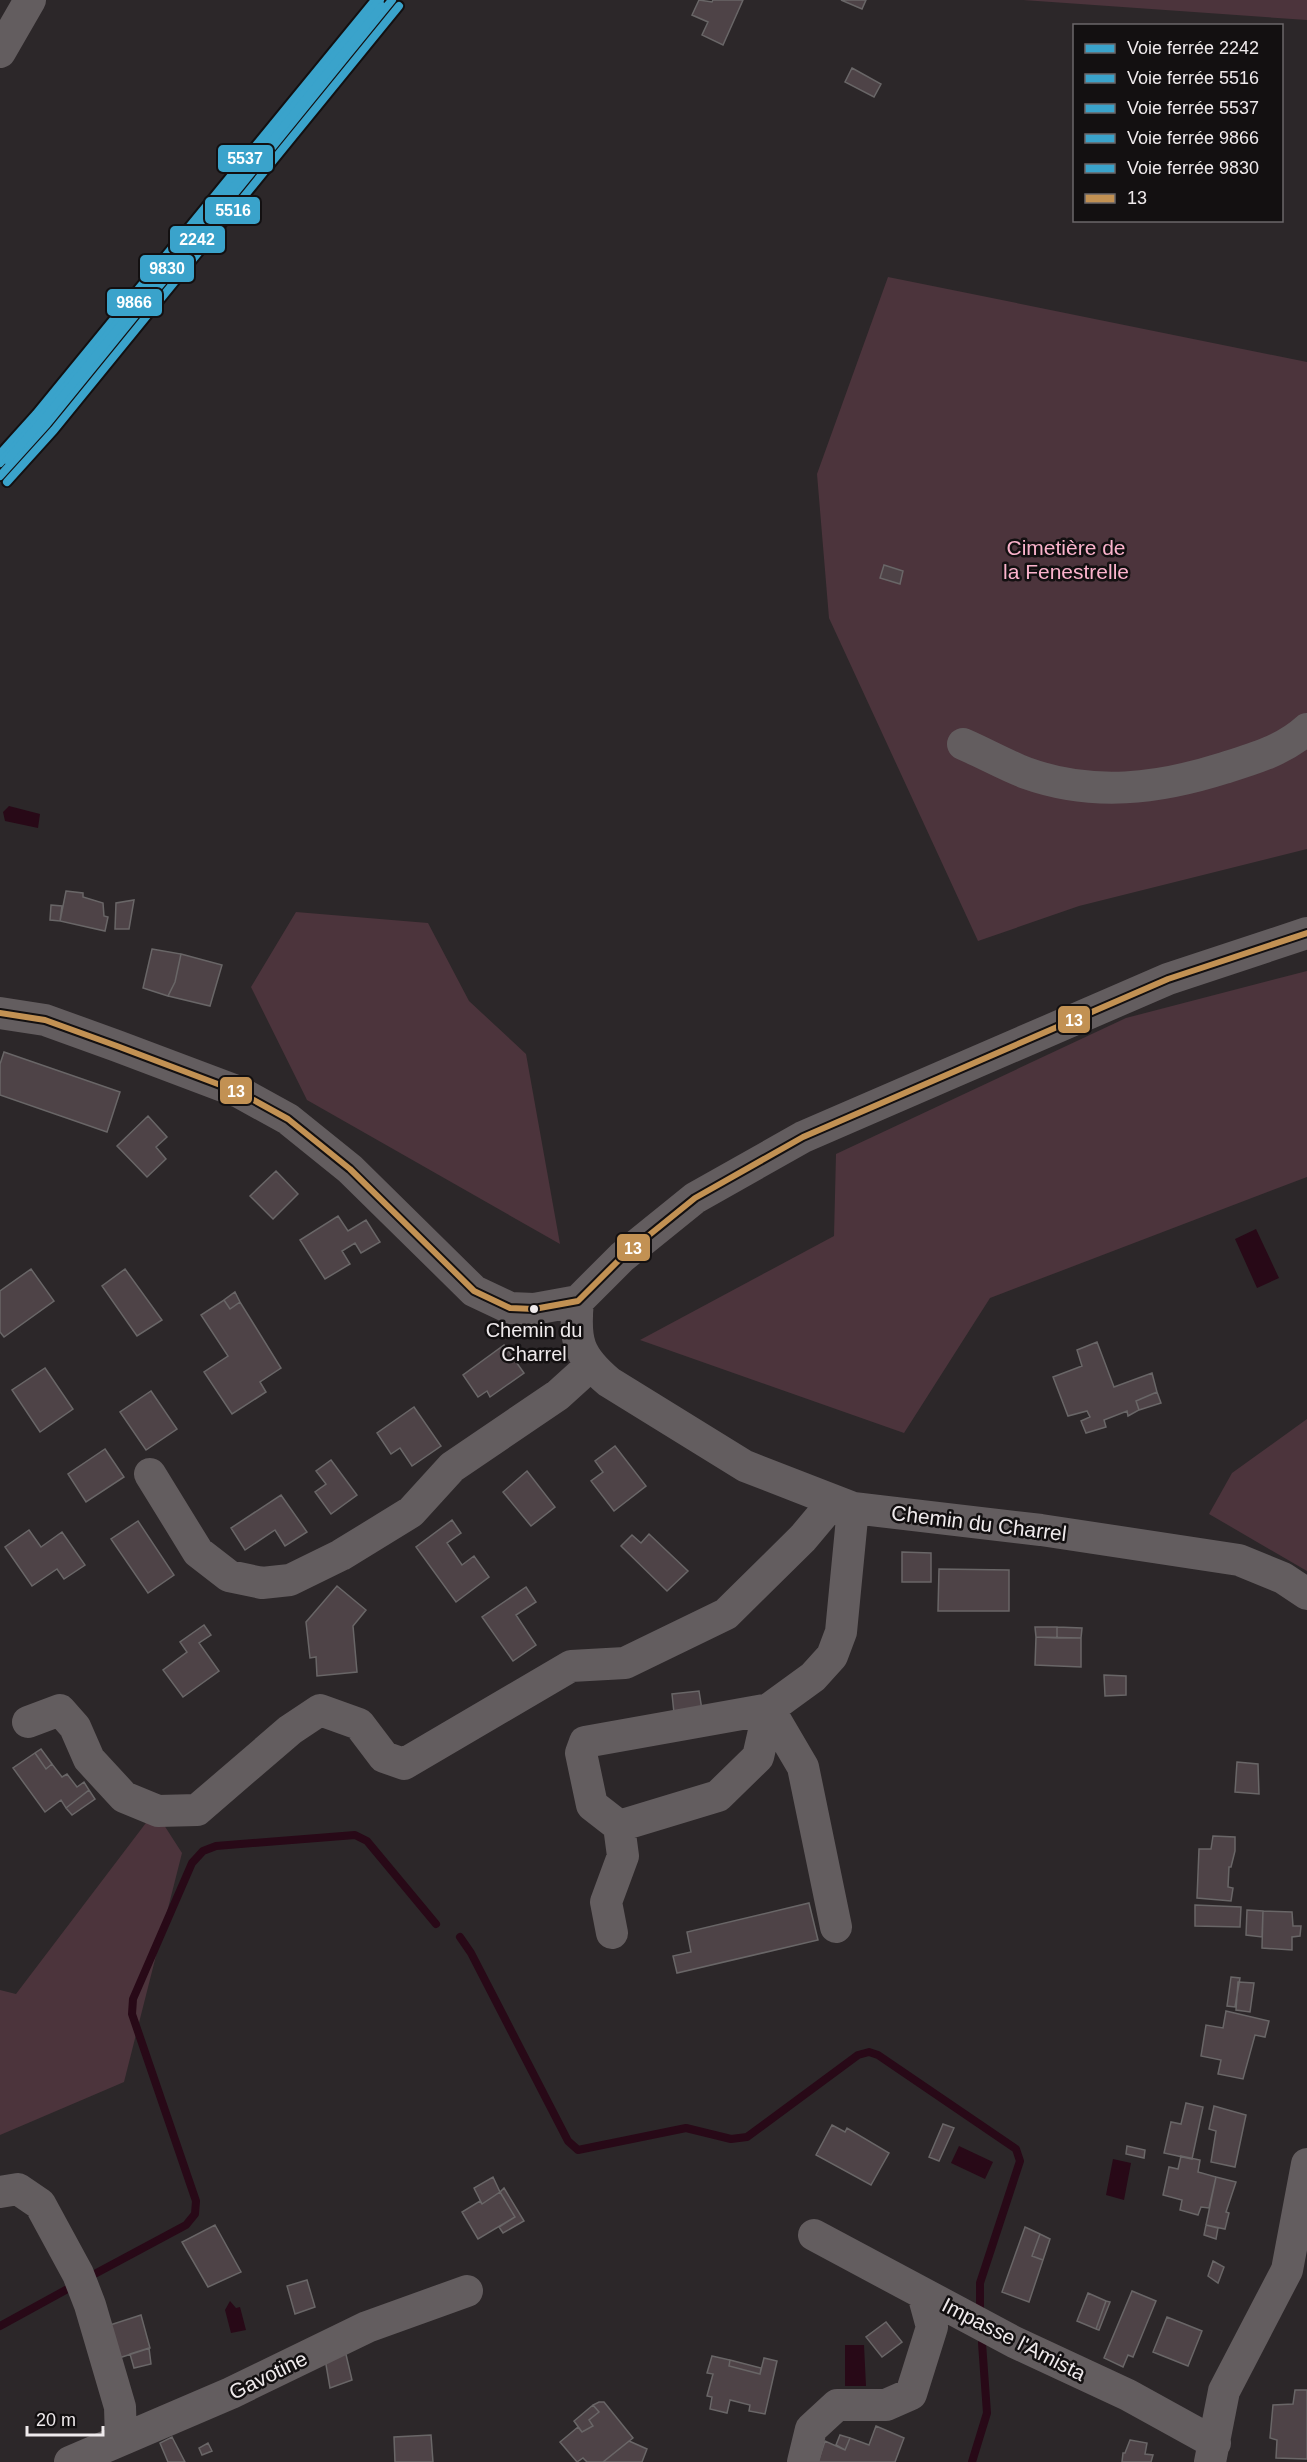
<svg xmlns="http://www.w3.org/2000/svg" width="1307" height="2462" font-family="Helvetica,sans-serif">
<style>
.green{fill:#4c343c}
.water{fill:#280917}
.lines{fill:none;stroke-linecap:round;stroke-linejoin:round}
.stream{stroke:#280917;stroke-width:8}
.building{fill:#4e4347;stroke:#696667;stroke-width:1.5}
.minor{stroke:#635d5f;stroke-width:32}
.bus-1-casing{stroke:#131011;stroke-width:10}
.bus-1{stroke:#c29153;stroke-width:6}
.rail-1-casing{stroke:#131011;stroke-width:12}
.rail-2-casing{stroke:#131011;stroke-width:12}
.rail-3-casing{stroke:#131011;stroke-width:12}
.rail-4-casing{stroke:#131011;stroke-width:12}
.rail-5-casing{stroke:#131011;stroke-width:12}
.rail-1{stroke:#3aa3cb;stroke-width:8}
.rail-2{stroke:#3aa3cb;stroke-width:8}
.rail-3{stroke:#3aa3cb;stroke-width:8}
.rail-4{stroke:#3aa3cb;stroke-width:8}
.rail-5{stroke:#3aa3cb;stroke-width:8}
.bus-dot{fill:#efeaec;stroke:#131011;stroke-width:2}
.labels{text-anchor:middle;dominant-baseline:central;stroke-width:5;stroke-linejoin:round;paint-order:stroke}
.bus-label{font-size:20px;fill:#efeaec;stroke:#131011}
.park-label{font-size:21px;fill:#fbb3cc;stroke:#131011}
.street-label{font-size:21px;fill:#efeaec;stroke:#131011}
.line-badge{stroke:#131011;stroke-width:2}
.badge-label{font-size:16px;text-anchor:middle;font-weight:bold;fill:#fff}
</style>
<rect width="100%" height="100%" fill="#2c2729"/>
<!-- green -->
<path class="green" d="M1023 0H1307V20Z
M888 277 1307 362V849L1079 906 978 941 829 618 817 474Z
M296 912 428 923 469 1001 526 1054 560 1244 307 1100 251 987Z
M1307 971V1177L990 1298 904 1433 640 1340 834 1236 836 1154 1126 1018Z
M1307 1419V1571L1209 1514 1232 1473Z
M155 1811 182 1853 124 2082 0 2135V1990L16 1994Z"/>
<!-- water -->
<path class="water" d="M9 806 40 814 38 828 5 821 3 812Z
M1256 1229 1279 1278 1257 1288 1235 1239Z
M959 2146 993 2162 985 2179 951 2163Z
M1113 2159 1131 2163 1124 2200 1106 2195Z
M230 2301 236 2308 240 2307 246 2330 231 2333 225 2310Z
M845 2345H864L866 2386H845Z"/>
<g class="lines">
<!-- stream -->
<path class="stream" d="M460 1937 471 1953 568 2141 578 2150 686 2128 731 2139 747 2137 858 2055 869 2052 878 2055 1016 2149 1020 2161 980 2283V2312
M89 2277 186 2225 195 2214 196 2201 132 2014 133 1999 192 1863 203 1851 216 1846 355 1835 367 1841 436 1924
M0 2326 73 2286
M972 2462 987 2413 982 2343"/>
</g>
<!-- building -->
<path class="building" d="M699 0 712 2 713 0H743L723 45 702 35 708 22 692 15Z
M841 0H866L862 9Z
M852 68 881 84 874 97 845 82Z
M884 565 903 571 900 584 880 578Z
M66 891 83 893V897L103 903 104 916 108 917 105 931 60 921Z
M134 900 129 929H115L116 903Z
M51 905 62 906 60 921 50 920Z
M152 949 181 954 175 982 168 996 143 988Z
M181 954 222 965 210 1006 168 996 175 982Z
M4 1052 120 1092 107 1132 0 1095V1064Z
M148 1116 167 1137 156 1147 166 1159 147 1177 117 1146Z
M276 1171 298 1194 273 1219 250 1196Z
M338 1216 348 1231 366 1220 380 1242 361 1253 355 1243 342 1251 350 1264 325 1279 300 1240Z
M31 1269 54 1301 4 1337 0 1332V1291Z
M125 1269 162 1320 137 1336 102 1286Z
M235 1292 240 1302 230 1309 224 1300Z
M224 1300 230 1309 240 1302 281 1368 260 1382 266 1392 232 1414 204 1372 228 1356 201 1315Z
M1097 1342 1114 1387 1152 1373 1157 1392 1136 1401 1139 1410 1128 1416 1127 1411 1104 1420 1106 1427 1086 1433 1081 1421 1090 1417 1087 1411 1068 1416 1053 1377 1082 1366 1077 1350Z
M504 1345 524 1373 490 1397 487 1391 478 1397 463 1375Z
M45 1368 73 1409 40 1432 12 1390Z
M151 1391 177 1429 146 1450 120 1412Z
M1157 1392 1161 1403 1139 1410 1136 1401Z
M414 1407 441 1446 412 1466 400 1448 391 1454 377 1433Z
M615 1446 646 1486 614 1511 591 1481 603 1472 595 1461Z
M105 1449 124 1477 86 1502 68 1474Z
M331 1460 357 1495 331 1514 315 1492 326 1484 316 1471Z
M527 1471 555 1507 531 1526 503 1492Z
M281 1495 307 1532 285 1546 275 1530 245 1550 231 1528Z
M452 1520 461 1533 447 1543 462 1565 474 1556 489 1577 456 1602 416 1547Z
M138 1521 174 1575 148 1593 111 1539Z
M29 1530 41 1547 62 1532 85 1565 64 1579 57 1569 32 1586 5 1547Z
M649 1534 688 1571 667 1591 621 1546 632 1535 641 1543Z
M902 1552 931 1553V1582H902Z
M939 1569 1009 1570V1611H938Z
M337 1586 366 1610 353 1626 357 1672 317 1676 316 1657 310 1658 306 1622Z
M526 1587 536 1602 516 1615 536 1645 513 1661 482 1617Z
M204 1625 211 1635 199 1643 219 1671 183 1697 163 1670 187 1652 180 1642Z
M1035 1627H1057V1638L1036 1637Z
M1057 1627 1082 1628 1081 1638H1057Z
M1036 1637 1081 1638V1667L1035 1665Z
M1104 1675 1126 1676V1695L1105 1696Z
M699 1691 702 1710 674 1713 672 1694Z
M41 1749 52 1764 46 1769 35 1753Z
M35 1753 46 1769 52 1764 62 1777 67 1774 77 1787 84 1782 89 1790 66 1808 61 1800 45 1812 13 1768Z
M1237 1762 1258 1764 1259 1794 1235 1792Z
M89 1790 95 1799 72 1815 66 1808Z
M1213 1836 1235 1837V1851L1231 1867H1229L1228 1887 1233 1888 1231 1901 1197 1898 1199 1849H1211Z
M809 1903 818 1940 677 1973 673 1956 691 1952 687 1932Z
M1195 1905 1241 1907 1240 1927 1195 1926Z
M1247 1910 1263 1911 1262 1937 1246 1935Z
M1263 1911 1292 1912 1293 1926H1301L1300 1936 1292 1937V1950L1262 1948Z
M1231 1977 1240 1978 1235 2007 1227 2006Z
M1238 1982 1254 1983 1250 2012 1236 2010Z
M1226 2011 1269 2021 1265 2037 1255 2035 1243 2079 1218 2074 1221 2060 1201 2056 1206 2025 1223 2028Z
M1186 2103 1203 2107 1192 2159 1164 2153 1171 2122 1181 2124Z
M1214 2106 1246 2115 1235 2167 1211 2162 1216 2131 1209 2129Z
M943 2124 954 2128 939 2161 929 2157Z
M832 2125 845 2132 847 2128 889 2153 871 2185 816 2155Z
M1127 2146 1145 2150 1144 2158 1126 2154Z
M1181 2156 1200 2160 1198 2172 1216 2177 1209 2208 1201 2207 1198 2215 1180 2210 1182 2200 1163 2195 1169 2167 1178 2169Z
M493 2177 500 2192 482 2204 474 2188Z
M1216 2177 1236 2182 1226 2212 1229 2213 1225 2229 1206 2225Z
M504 2188 524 2221 503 2233 499 2227 515 2217 500 2192Z
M500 2192 515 2217 478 2239 462 2212 480 2201 482 2204Z
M215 2225 241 2272 208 2287 182 2242Z
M1206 2225 1218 2228 1216 2239 1204 2235Z
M1025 2227 1040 2234 1032 2256 1043 2260 1029 2302 1002 2292Z
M1040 2234 1050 2239 1043 2260 1032 2256Z
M1213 2261 1224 2267 1218 2283 1208 2276Z
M307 2280 315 2307 295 2314 287 2286Z
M1132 2291 1156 2301 1133 2357 1128 2355 1123 2367 1104 2358Z
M1088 2293 1106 2301 1096 2329 1077 2321Z
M1106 2301 1110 2302 1099 2330 1096 2329Z
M141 2315 150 2348 119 2358 110 2325Z
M1167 2317 1202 2331 1188 2366 1153 2352Z
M886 2322 902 2342 882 2357 866 2337Z
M344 2346 352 2380 330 2388 324 2353Z
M149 2348 151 2364 134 2368 130 2354Z
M712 2356 730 2360 729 2366 760 2374 764 2358 777 2361 765 2414 749 2411 750 2405 730 2400 727 2413 710 2409 712 2397 707 2396 713 2374 707 2373Z
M730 2360 761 2368 760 2374 729 2366Z
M1295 2390H1307V2459L1276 2458 1277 2440 1270 2438 1273 2405 1293 2404Z
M599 2402H604L633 2438 603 2462H587L583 2458 577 2462 560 2442 578 2427 582 2432 593 2426 589 2420 599 2412 593 2405Z
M593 2405 599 2412 589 2420 593 2426 582 2432 574 2421Z
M876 2426 904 2438 895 2462H818L825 2441 845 2450 850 2438 869 2445Z
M431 2435 433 2462H395L394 2437Z
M840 2435 850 2438 845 2450 836 2445Z
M172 2437 185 2462H168L160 2443Z
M1130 2440 1147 2443 1145 2454 1153 2455 1151 2462H1122L1123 2453H1125Z
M629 2441 647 2449 642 2462H603Z
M208 2443 212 2451 202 2455 199 2448Z"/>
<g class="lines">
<!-- minor -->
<path class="minor" d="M0 52 30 0
M963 744C984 753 1005 765 1026 773 1093 797 1158 789 1224 768 1253 759 1284 750 1307 729
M0 1013 45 1020 117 1046 239 1092 288 1119 350 1169 474 1291 510 1308 534 1309 578 1301 622 1257 695 1198 803 1137 1168 979 1307 933
M578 1301C574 1341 578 1356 609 1382L745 1466 853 1508 1041 1530 1239 1560 1283 1578 1307 1594
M150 1474 198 1552 229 1576 262 1583 290 1580 341 1555 411 1512 452 1467 558 1395 590 1366
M769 1709 803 1767 836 1927
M28 1722 60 1710 75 1727 89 1759 124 1797 158 1811 197 1810 290 1730 320 1710 359 1724 384 1757 404 1764 571 1666 625 1663 726 1614 803 1538 834 1501
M619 1826 718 1796 758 1757 769 1709
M612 1933 606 1902 623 1856 619 1826 592 1805 581 1753 585 1742 769 1709 813 1677 832 1656 841 1632 853 1508
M0 2192 18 2189 40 2204 78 2274 90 2305 120 2407 121 2439
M814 2235 1014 2342 1128 2395 1215 2443
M70 2462 231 2393 367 2327 467 2291
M803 2462 811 2429 837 2405H886L911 2394 932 2327 923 2294
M1210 2462 1224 2391 1287 2270 1307 2164"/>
<!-- bus-1 casing -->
<g class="bus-1-casing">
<path id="bus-1" d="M0 1013 45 1020 117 1046 239 1092 288 1119 350 1169 474 1291 510 1308 534 1309 578 1301 622 1257 695 1198 803 1137 1168 979 1307 933"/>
</g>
<!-- bus-1 -->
<use href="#bus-1" class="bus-1"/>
<!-- rail-1 casing -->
<g class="rail-1-casing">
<path id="rail-1" d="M0 476 47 424 392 0"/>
</g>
<!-- rail-2 casing -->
<g class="rail-2-casing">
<path id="rail-2" d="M7 482 54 430 399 6"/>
</g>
<!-- rail-3 casing -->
<g class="rail-3-casing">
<path id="rail-3" d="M0 454 36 414 375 0"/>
</g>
<!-- rail-4 casing -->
<g class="rail-4-casing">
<path id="rail-4" d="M0 463 40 418 380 0"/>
</g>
<!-- rail-5 casing -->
<g class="rail-5-casing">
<path id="rail-5" d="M7 460 43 420 382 6"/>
</g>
<!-- rail-1 -->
<use href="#rail-1" class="rail-1"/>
<!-- rail-2 -->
<use href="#rail-2" class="rail-2"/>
<!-- rail-3 -->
<use href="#rail-3" class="rail-3"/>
<!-- rail-4 -->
<use href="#rail-4" class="rail-4"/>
<!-- rail-5 -->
<use href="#rail-5" class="rail-5"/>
</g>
<!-- markers -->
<circle class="bus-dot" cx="534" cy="1309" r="5"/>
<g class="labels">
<!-- bus labels -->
<g class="bus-label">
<text x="534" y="1330">Chemin du<tspan x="534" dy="24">Charrel</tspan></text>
</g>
<!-- park labels -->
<g class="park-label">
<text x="1066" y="547">Cimetière de<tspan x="1066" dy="24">la Fenestrelle</tspan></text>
</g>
<!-- street labels -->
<g class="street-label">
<text transform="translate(979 1523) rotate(7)">Chemin du Charrel</text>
<text transform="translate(1014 2339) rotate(27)">Impasse l'Amista</text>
<text transform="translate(268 2375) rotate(-26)">Gavotine</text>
</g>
</g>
<g class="line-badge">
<rect x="217" y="144" width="57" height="29" rx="6" fill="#3aa3cb"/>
<rect x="204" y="196" width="57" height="29" rx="6" fill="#3aa3cb"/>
<rect x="169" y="225" width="57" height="29" rx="6" fill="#3aa3cb"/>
<rect x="139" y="254" width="56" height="29" rx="6" fill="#3aa3cb"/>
<rect x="106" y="288" width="57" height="29" rx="6" fill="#3aa3cb"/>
<rect x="1057" y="1005" width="34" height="29" rx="6" fill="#c29153"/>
<rect x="219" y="1076" width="34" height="29" rx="6" fill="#c29153"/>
<rect x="616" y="1233" width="35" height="29" rx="6" fill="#c29153"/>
</g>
<g class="badge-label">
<text x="245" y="164">5537</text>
<text x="233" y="216">5516</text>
<text x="197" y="245">2242</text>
<text x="167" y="274">9830</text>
<text x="134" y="308">9866</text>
<text x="1074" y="1026">13</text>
<text x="236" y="1097">13</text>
<text x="633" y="1254">13</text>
</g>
<!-- legend -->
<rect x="1073" y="24" width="210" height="198" fill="#131011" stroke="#6b6769" stroke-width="1.5"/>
<rect x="1085" y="44" width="30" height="9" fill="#3aa3cb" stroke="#6b6769" stroke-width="1.5"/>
<text x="1127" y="54" font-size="18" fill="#efeaec">Voie ferrée 2242</text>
<rect x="1085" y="74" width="30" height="9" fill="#3aa3cb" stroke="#6b6769" stroke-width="1.5"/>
<text x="1127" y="84" font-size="18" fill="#efeaec">Voie ferrée 5516</text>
<rect x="1085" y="104" width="30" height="9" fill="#3aa3cb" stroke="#6b6769" stroke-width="1.5"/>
<text x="1127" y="114" font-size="18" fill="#efeaec">Voie ferrée 5537</text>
<rect x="1085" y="134" width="30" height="9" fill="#3aa3cb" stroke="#6b6769" stroke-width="1.5"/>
<text x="1127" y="144" font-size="18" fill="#efeaec">Voie ferrée 9866</text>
<rect x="1085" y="164" width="30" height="9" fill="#3aa3cb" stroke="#6b6769" stroke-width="1.5"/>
<text x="1127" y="174" font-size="18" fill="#efeaec">Voie ferrée 9830</text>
<rect x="1085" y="194" width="30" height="9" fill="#c29153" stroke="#6b6769" stroke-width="1.5"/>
<text x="1127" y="204" font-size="18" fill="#efeaec">13</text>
<!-- scale -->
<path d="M27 2426v9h76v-9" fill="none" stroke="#efeaec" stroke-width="3"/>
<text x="36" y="2426" font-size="18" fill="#efeaec" stroke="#131011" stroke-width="4.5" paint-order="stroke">20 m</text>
</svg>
